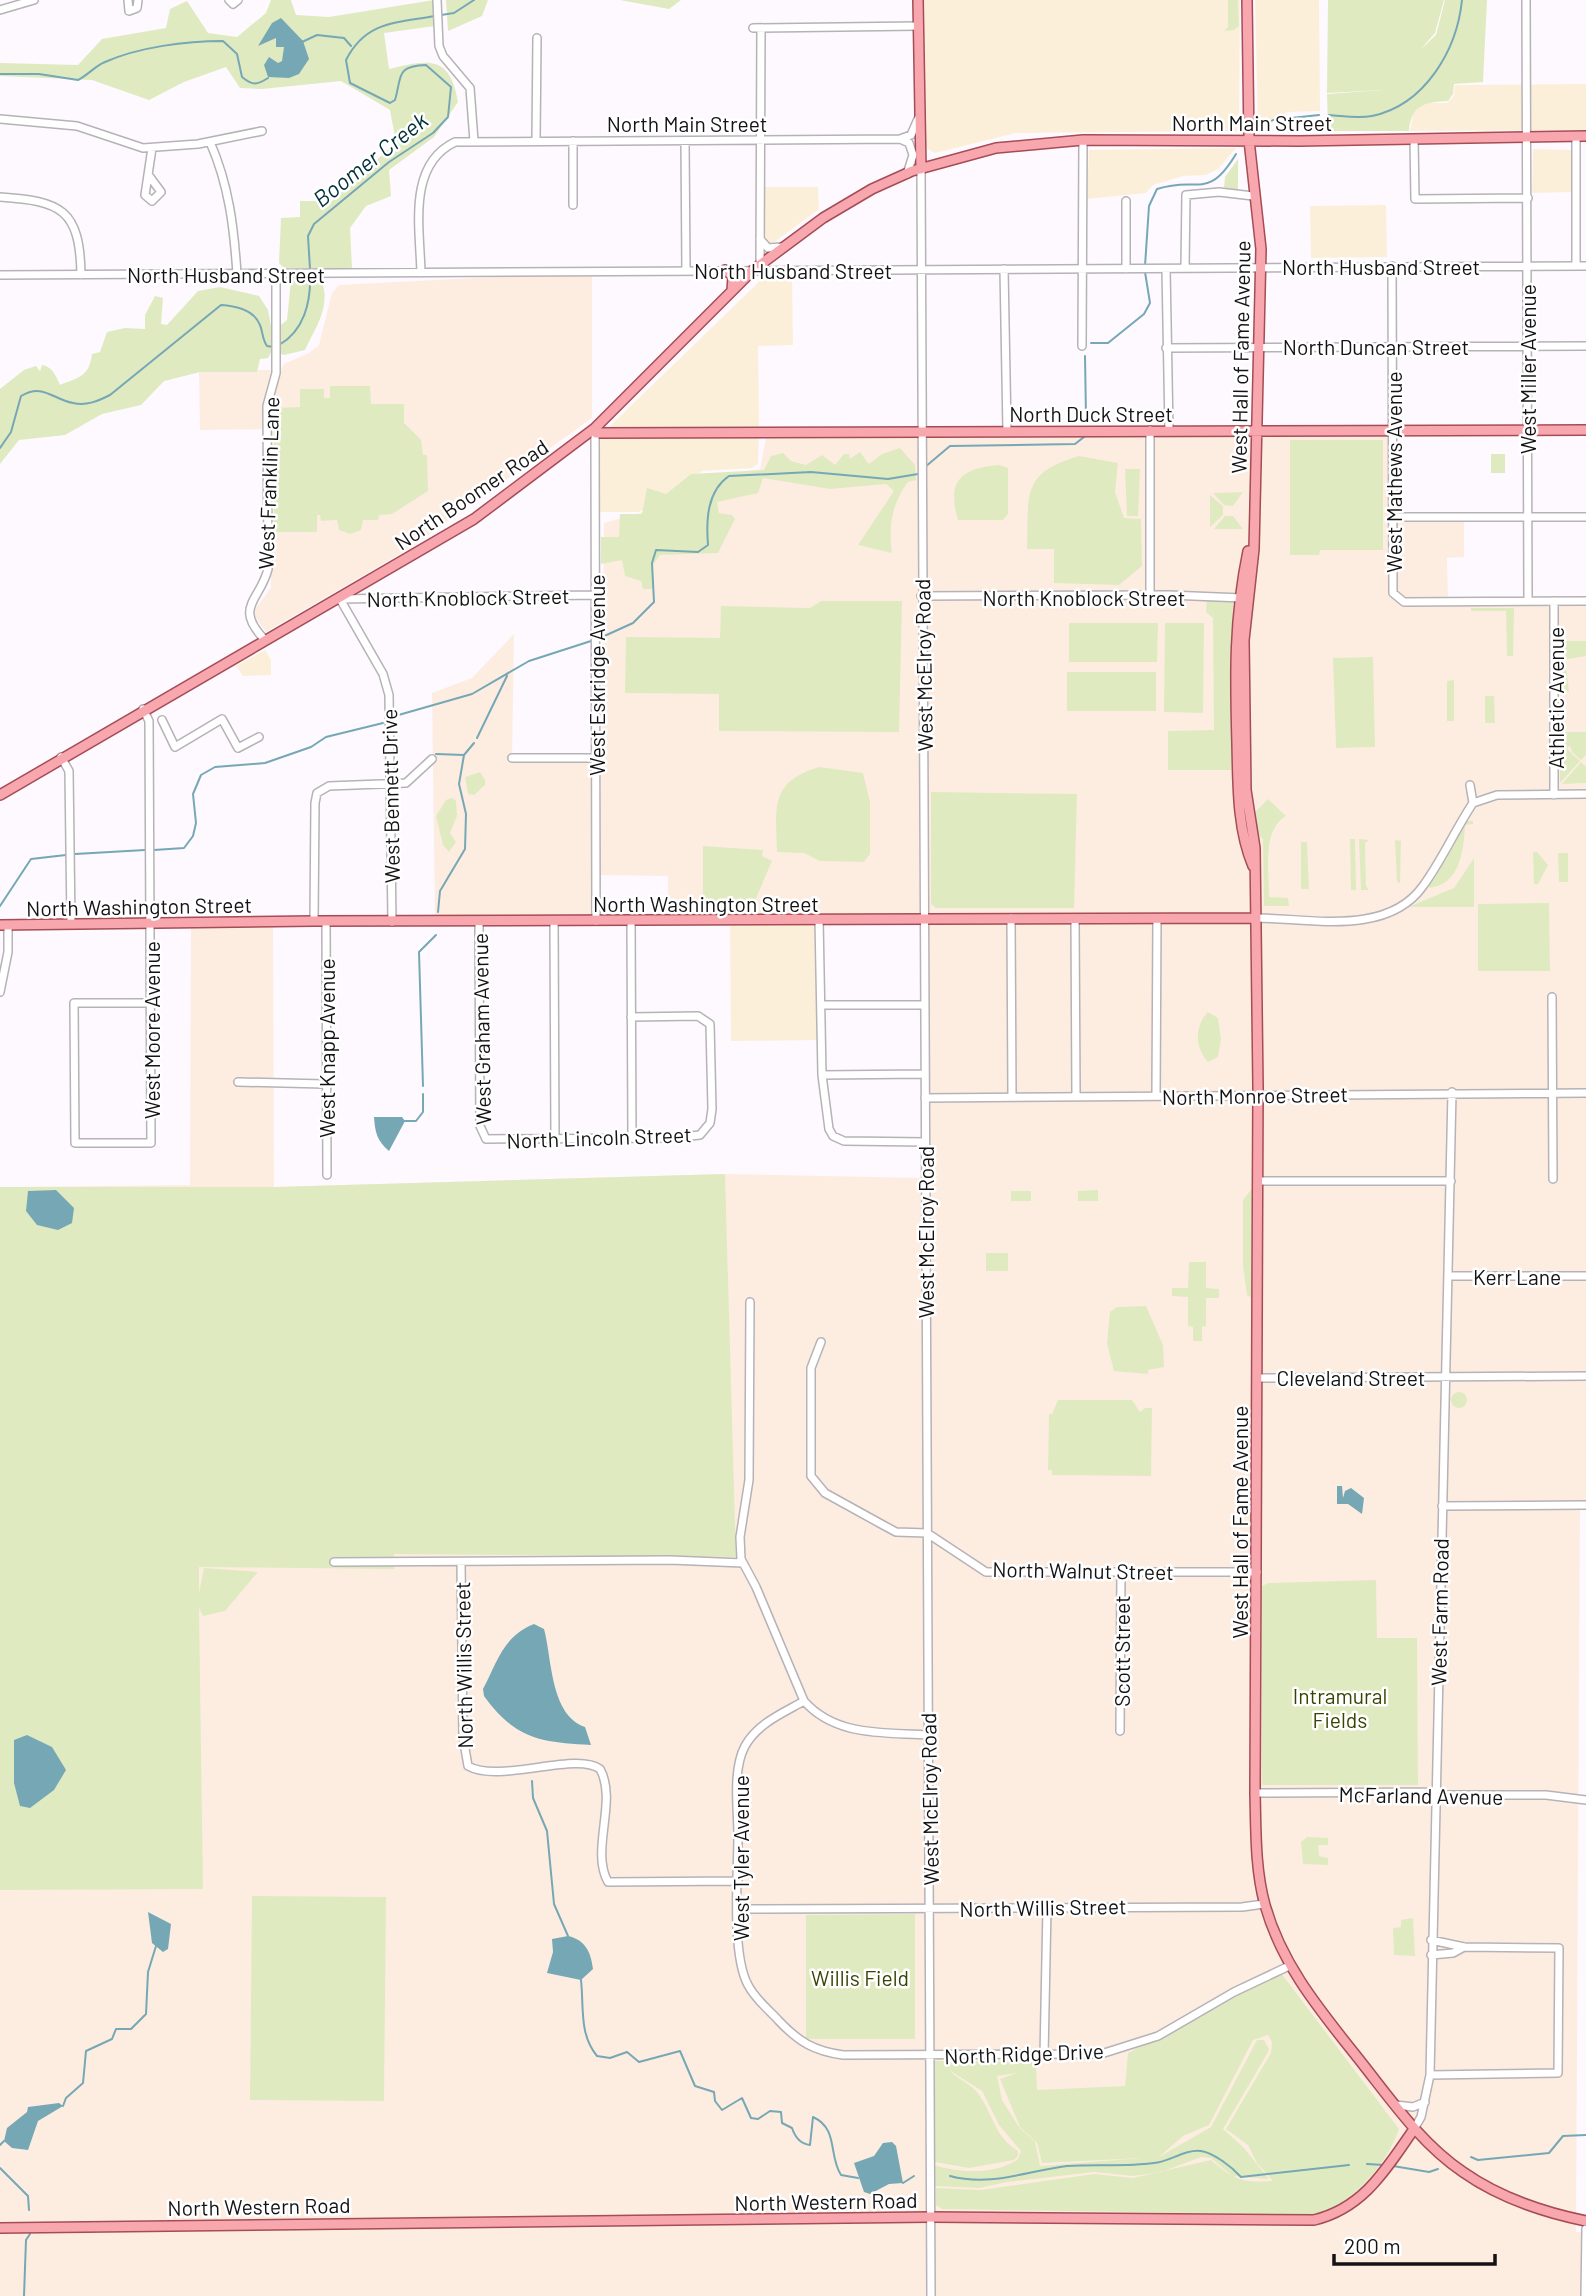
<svg xmlns="http://www.w3.org/2000/svg" width="1586" height="2296" font-family="Barlow,sans-serif">
<style>
.commercial{fill:#fcefda}
.education{fill:#fdede1}
.green{fill:#e0eac1;fill-rule:evenodd}
.water{fill:#76a7b5}
.lines{fill:none;stroke-linecap:round;stroke-linejoin:round}
.stream{stroke:#76a7b5;stroke-width:2}
.minor-casing{stroke:#b6b2b7;stroke-width:10}
.major-casing{stroke:#a54d56;stroke-width:12}
.minor{stroke:#fff;stroke-width:7}
.major{stroke:#f8a7af;stroke-width:9}
.labels{text-anchor:middle;dominant-baseline:central;stroke-width:5;stroke-linejoin:round;paint-order:stroke}
.street-label{font-size:21px;fill:#131214;stroke:#fff}
.park-label{font-size:21px;fill:#394400;stroke:#fff}
.water-label{font-size:23px;font-style:italic;fill:#00303b;stroke:#fff}
</style>
<rect width="100%" height="100%" fill="#fdf9fe"/>
<!-- commercial -->
<path class="commercial" d="M924 0H1240L1239 131 1016 133 935 153 926 148Z
M1255 0H1319L1320 111 1288 112 1258 127Z
M1586 84V130L1410 131 1413 114 1419 107 1427 103H1447L1454 96 1455 85Z
M1236 148 1218 169 1206 175 1183 176 1153 185 1146 193 1087 199 1089 150Z
M1533 149 1572 150V192L1532 193Z
M764 187H818L819 209 772 244 764 238Z
M1386 205 1387 257 1311 258 1310 206Z
M792 273 793 345 758 346 759 427H609L766 275Z
M759 432 758 464 752 468 702 471 688 480 673 497 639 512H596V433Z
M265 650 271 660V675L243 676 236 666Z
M819 920 820 1040 731 1041 730 921Z"/>
<!-- education -->
<path class="education" d="M592 272V418L412 547 266 632 255 617V609L271 588V429L200 430 199 370H281L284 364 309 353 319 345 332 293 339 285Z
M1397 434 1396 518 1464 517V557L1447 558 1448 601 1586 602V1501L1580 1502 1576 2232H1586V2296H0V1187L190 1185 191 923 273 922 274 1187 725 1174 924 1178V919L668 915V876L600 875 604 523 670 505 699 480 760 469 766 438Z
M514 634 512 759 595 758 596 921H435L432 693 472 678Z"/>
<!-- green -->
<path class="green" d="M271 0H291L296 15 329 17 434 0 435 26 384 33 389 69C428 60 450 54 458 102L434 137 389 170 391 196 366 206 350 228 352 268H284L279 263 281 218 300 217V201H332L396 142 390 110 341 81 262 89 240 88 226 67 184 82 149 100 92 80 0 76V63L78 65 102 39 166 28 170 9 187 1 208 33 237 37 266 13Z
M446 0H488L482 16 448 31Z
M620 0H681L669 9Z
M1228 0H1238L1239 26 1234 30 1224 31 1228 27Z
M1328 0H1444L1435 33 1420 50 1436 35 1445 0H1487L1483 82 1454 84 1453 94 1448 101C1425 102 1411 105 1409 131H1328L1327 94 1384 90 1327 93Z
M1238 159V190L1224 188 1225 177Z
M314 277 322 282C331 307 315 328 305 350L284 355 272 350 268 358 260 359 257 372H200L164 381 141 405 102 414 65 435 19 440 0 464V389L24 370 36 366 40 371 42 365C53 367 56 376 60 385 79 377 89 377 92 354L100 352 107 332 125 328 145 329V315L155 296 163 298 161 324 167 325 198 291 220 287 259 296 268 310 272 332 287 320 291 280 303 283Z
M330 386H370L371 404H404V423L421 440 423 455H427L428 491 392 514 379 515 378 520H363L361 530 350 534 339 530 337 520 321 521 320 515H317V532H274V408L300 407V389H324V398H330Z
M1290 440H1383V550H1320L1319 555H1290Z
M900 448 915 465 916 480 908 482C892 503 888 527 892 553L858 545 894 491 886 484 830 489 763 478 758 493 717 502 719 513 732 515 735 519 718 553 660 555 653 565 652 589H643L641 581 625 576 622 560 601 564V537H619L620 514H642L647 488 666 494 691 474 764 470 771 456 783 453 791 461 806 465 822 455 835 465 844 454H849L850 459 860 452 869 464 882 454Z
M1491 454H1505V473H1491Z
M1079 456 1118 463 1115 492 1124 518 1141 519 1142 566 1119 585 1054 583V549H1027C1029 495 1020 473 1079 456Z
M999 465 1008 468V514L1003 520H958C946 480 962 468 999 465Z
M1125 469H1140L1138 516H1127Z
M1243 492 1233 506 1224 505 1213 493Z
M1210 495 1223 506V515L1210 527Z
M1225 516H1233L1243 529H1214Z
M1207 596 1233 598 1231 770H1168V731L1214 730 1213 618 1206 612Z
M821 601H902L899 732 719 731V694L625 693 626 637 720 638 721 606 810 608Z
M1471 608H1514L1513 656H1507L1506 611H1471Z
M1069 623H1158L1157 662H1069Z
M1165 623H1204L1203 713 1164 712Z
M1560 641H1586V656L1561 660Z
M1373 657 1375 747 1336 748 1333 658Z
M1566 667 1569 691 1562 693 1560 668Z
M1067 672H1156V711H1067Z
M1454 680V721H1447V681Z
M1485 696H1494L1495 723H1485Z
M1560 732H1586V755L1581 760 1572 752 1570 746 1566 748 1580 761 1560 783V744L1564 746Z
M1581 762 1586 767V783L1562 784Z
M819 767 863 773 870 802V854L864 862 820 861 804 853 777 852C776 808 769 782 819 767Z
M480 772 485 780V785L474 795 468 794 465 777Z
M931 792 1077 794 1074 908H936L931 904Z
M452 798 456 801 457 816 450 833 456 842 449 852 443 845 436 816 446 800Z
M1268 799 1286 816C1262 830 1269 870 1269 897L1288 898 1289 906H1264L1263 839 1258 835 1255 812Z
M1466 821H1473V824L1465 825C1464 850 1460 885 1429 888V883Z
M1350 839H1355L1356 890H1351Z
M1359 839 1369 840 1365 843 1366 886 1369 890H1361Z
M1395 840 1401 841 1400 883 1397 882Z
M1301 842H1307L1309 889H1301Z
M703 846 763 850 762 856 772 861 751 910H703Z
M1533 852H1537L1548 865 1538 884H1534Z
M1558 853H1568V882H1559Z
M1474 858V907H1408L1454 888Z
M1549 903 1550 971H1478V904Z
M1208 1012 1218 1018 1221 1039 1218 1057 1208 1062C1195 1049 1194 1026 1208 1012Z
M725 1174 736 1557 394 1554V1569L199 1567V1593L204 1568 258 1572 225 1611 203 1616 199 1608 203 1889 0 1890V1187H275Z
M1258 1181 1257 1301 1247 1295 1243 1266V1200Z
M1098 1190V1201H1078V1191Z
M1011 1191H1031V1201H1011Z
M986 1253H1008V1271H986Z
M1189 1262H1206V1288L1219 1289V1298H1206V1326L1202 1327V1341H1193V1327L1188 1326V1297L1172 1296V1288H1188Z
M1146 1306 1163 1345 1164 1367 1148 1370V1374L1114 1371 1107 1343 1110 1312 1117 1307Z
M1451 1400a8 8 0 1 1 16 0a8 8 0 1 1-16 0Z
M1058 1400H1132L1140 1412 1145 1408H1152L1151 1476 1052 1475V1470H1048L1049 1414H1052Z
M1376 1580 1377 1638H1417L1418 1785H1262V1586L1268 1583Z
M1307 1837 1328 1838V1845H1318L1319 1856 1328 1858V1865L1303 1864 1301 1842Z
M252 1896 386 1897 384 2101 250 2100Z
M915 1914V2039H806V1915Z
M1413 1918 1415 1956 1394 1955 1393 1928 1401 1927V1920Z
M1281 1973 1399 2129C1387 2165 1350 2207 1312 2215L942 2209 936 2205V2188L981 2190 1094 2174 1133 2178 1211 2160C1234 2180 1243 2183 1273 2181L1257 2163 1248 2145 1226 2129 1271 2053 1272 2042 1268 2035 1253 2040 1209 2125 1183 2136 1159 2157 1211 2127 1257 2040H1264L1269 2049 1267 2054 1223 2129 1243 2147 1269 2179 1232 2176 1211 2158 1201 2157 1161 2172 1133 2176 1094 2172 1007 2182 979 2188 935 2186 934 2165C959 2173 996 2175 1018 2159L1021 2151 999 2125 982 2091 949 2070C956 2078 969 2083 976 2091 993 2111 993 2136 1018 2151V2156L1014 2160 969 2168 935 2162V2061L1036 2062 1037 2090 1125 2086 1128 2053ZM1017 2073 1000 2079 1020 2127 1037 2143 1042 2163 1142 2158 1040 2166 1035 2142 1019 2127 1002 2100 997 2076Z"/>
<!-- water -->
<path class="water" d="M281 18 303 41 309 59 299 74 289 78 268 77 264 65 269 57 278 63 282 61 284 47H276V38L258 46 272 23Z
M374 1117H402L405 1121 389 1151C377 1141 375 1132 374 1117Z
M56 1190 74 1208 72 1223 58 1230 37 1225 26 1211 28 1191Z
M1337 1486H1342L1343 1498 1345 1491 1351 1488 1364 1498 1362 1514 1348 1504H1337Z
M534 1624 544 1629C552 1658 550 1715 585 1727L591 1745C541 1742 516 1740 484 1696L483 1689C497 1663 503 1636 534 1624Z
M27 1735 52 1747 66 1770 54 1790 30 1808 20 1806 14 1783V1740Z
M148 1912 171 1924 168 1949 163 1952 152 1943Z
M568 1936C586 1940 591 1953 593 1969L581 1980 547 1973 553 1952 552 1939Z
M59 2103 63 2106 38 2121 28 2150 12 2148 4 2141 7 2128 27 2112 28 2107Z
M892 2142 896 2146 903 2183 889 2184 870 2194 864 2192 854 2163 874 2156 883 2143Z"/>
<g class="lines">
<!-- stream -->
<path class="stream" d="M441 15 454 13 474 0
M302 42 317 35 344 38 351 46
M0 74H39L78 80C88 75 95 66 105 62 139 47 186 41 223 41L237 54 242 77C253 86 257 85 268 78
M1329 115C1344 116 1357 119 1372 116 1425 105 1457 50 1462 0
M1263 126 1273 120 1319 115
M1145 266 1149 206 1157 189C1198 175 1207 202 1236 154
M310 269 308 236 314 224 389 162 433 133 448 117 451 87 426 65C395 66 402 77 395 100L390 103 350 83 346 60C366 21 396 23 435 16
M1091 343H1108L1144 314 1150 303 1145 272
M279 345C304 331 311 302 310 275
M1085 356 1086 417
M0 448 11 432 21 396C43 383 52 399 73 403 87 406 98 401 110 395L221 305C235 306 254 309 260 325 263 332 262 339 267 346L274 347
M925 467 950 446 1075 444 1084 437
M600 638 633 623 654 602 652 563 656 550 698 552 708 545C706 520 707 491 729 476L811 472 888 479 918 474
M395 716 472 694 529 661 591 641
M477 738 507 676
M436 754 464 755 474 743
M154 850 184 848 193 836 196 823 193 794 201 775 215 767 265 763 311 747 326 737 383 723
M75 854 145 850
M0 906 31 859 66 855
M438 912 440 891 465 849 466 814 459 784 464 755
M423 1086 419 952 436 935
M405 1121H416L423 1112V1094
M532 1781 533 1798 547 1831 554 1904 568 1936
M581 1980C584 2008 579 2034 597 2056L610 2058 627 2052 639 2062 680 2051 695 2086 714 2092 715 2101 722 2110 742 2098 751 2118 758 2119 770 2111 781 2112 782 2123 792 2128C795 2137 800 2144 810 2145L813 2117C839 2129 828 2155 841 2175L858 2178
M63 2106 66 2098 83 2083 86 2051 112 2039 116 2029H131L146 2014 148 1972 156 1946
M0 2145 4 2141
M1471 2157 1478 2160 1549 2153 1563 2136 1586 2135
M1367 2164 1384 2165
M1393 2166 1429 2172 1438 2169
M0 2168 28 2196 29 2210
M950 2176C991 2187 1026 2171 1067 2166 1096 2164 1125 2167 1154 2163 1169 2162 1185 2149 1201 2151 1214 2153 1232 2167 1241 2177L1349 2165
M903 2183 914 2176
M24 2296 26 2240 30 2234"/>
<!-- minor casing -->
<g class="minor-casing">
<path id="minor" d="M128 0 129 11 137 8 138 0
M229 0 233 4 238 0
M437 0 439 46 443 56 470 88 474 141
M1526 0 1528 601
M0 10 34 0
M753 28 918 26
M0 119 77 126 143 148 198 144 262 131
M1576 136V266
M1414 139 1415 199 1528 198
M536 140 537 38
M573 141V205
M685 141 686 271
M210 142C229 185 234 228 237 274
M921 169 931 2296
M907 174 913 155 909 143 900 139 911 135 918 119
M150 177 161 192 152 201 145 195 152 148
M0 197C61 201 80 209 81 275
M760 239 768 248 782 247
M760 265 761 28
M1392 266 1393 593 1404 602 1586 601
M1185 268 1186 195 1219 192 1253 196
M1004 269 1007 431
M1126 269V201
M1166 269 1169 430
M421 273C420 228 407 165 455 142L900 139
M0 275 1586 266
M1082 346 1083 140
M1166 348 1586 346
M595 429 596 921
M1393 517H1586
M1150 595V430
M921 596 1169 595 1242 598
M1554 601V795
M265 640C233 607 260 601 268 569L267 406 276 373V274
M143 709 149 721 151 1143H75L74 1003H151
M162 720 175 747 222 719 238 748 259 737
M61 757 69 771 71 924
M512 758H596
M1470 785 1473 803 1497 795 1586 794
M1011 918 1012 1096
M1075 918 1076 1096
M1256 918C1308 918 1387 937 1423 886 1442 860 1455 830 1473 803
M819 919 822 1075 829 1129 833 1136 844 1141 925 1142
M554 920 555 1139
M314 921 315 803 317 793 329 786 406 783 432 759
M326 921 327 1175
M631 921 632 1138
M392 922 389 695 383 674 340 599 595 595
M479 922 480 1126 486 1139 671 1138 700 1135 710 1123 712 1109 710 1024 698 1016 631 1017
M0 992 8 952V925
M1552 997 1553 1179
M821 1005H924
M822 1075 924 1074
M238 1082 324 1084
M1156 1096 1157 918
M925 1098 1586 1093
M1258 1181H1451
M1449 1276H1586
M750 1302 749 1480 740 1537 741 1559 756 1587 804 1701C836 1737 884 1732 928 1735
M821 1342 811 1368V1476L825 1493 883 1525 896 1532 927 1533 986 1572H1257
M1257 1378 1586 1376
M1442 1506 1586 1505
M334 1562 670 1560 743 1563
M461 1562 463 1737 468 1766C500 1784 576 1751 600 1769 618 1801 590 1850 608 1882L738 1881
M804 1701C783 1713 758 1723 745 1746 732 1770 738 1809 738 1836 738 1873 731 1954 748 1985 755 1999 768 2009 779 2021 799 2042 814 2051 843 2055L1101 2054 1158 2036 1234 1992 1289 1966
M1120 1731 1121 1571
M1255 1793 1436 1792 1443 1795H1546L1586 1800
M738 1909 1242 1907 1264 1904
M1431 1955 1453 1953 1464 1947
M1044 2056 1047 1908
M1430 2075 1558 2073 1559 1948 1464 1947 1431 1940
M1396 2105 1413 2107 1425 2102
M1414 2129 1421 2117 1430 2075 1452 1092
M1585 2296 1586 2229"/>
</g>
<!-- major casing -->
<g class="major-casing">
<path id="major" d="M918 0 921 169
M1247 0 1249 140 1261 249 1254 549 1244 640 1246 790 1255 848 1258 1087 1255 1793C1256 1830 1255 1869 1265 1905 1283 1969 1325 2016 1365 2067 1394 2104 1423 2145 1463 2172 1500 2198 1542 2212 1586 2221
M725 270 733 276 732 291
M596 433 1586 430
M1248 551C1234 619 1235 674 1237 744 1238 783 1237 829 1253 866
M0 795 474 519 595 428 753 270 823 218 872 189 912 171 996 148 1083 140 1299 141 1586 136
M0 925 314 921 1256 918
M0 2228 931 2217 1314 2220C1364 2208 1386 2169 1414 2129"/>
</g>
<!-- minor -->
<use href="#minor" class="minor"/>
<!-- major -->
<use href="#major" class="major"/>
</g>
<g class="labels">
<!-- street labels -->
<g class="street-label">
<text x="1252" y="122">North Main Street</text>
<text x="687" y="123">North Main Street</text>
<text x="1381" y="266">North Husband Street</text>
<text x="793" y="270">North Husband Street</text>
<text x="226" y="274">North Husband Street</text>
<text x="1376" y="346">North Duncan Street</text>
<text transform="translate(1240 357) rotate(-89)">West Hall of Fame Avenue</text>
<text transform="translate(1527 369) rotate(-90)">West Miller Avenue</text>
<text x="1091" y="413">North Duck Street</text>
<text transform="translate(1393 472) rotate(-90)">West Mathews Avenue</text>
<text transform="translate(268 483) rotate(-88)">West Franklin Lane</text>
<text transform="translate(471 494) rotate(-34)">North Boomer Road</text>
<text transform="translate(468 597) rotate(-1)">North Knoblock Street</text>
<text x="1084" y="597">North Knoblock Street</text>
<text transform="translate(923 665) rotate(-91)">West McElroy Road</text>
<text transform="translate(596 675) rotate(-90)">West Eskridge Avenue</text>
<text transform="translate(1555 698) rotate(-90)">Athletic Avenue</text>
<text transform="translate(390 796) rotate(-91)">West Bennett Drive</text>
<text x="706" y="903">North Washington Street</text>
<text transform="translate(139 906) rotate(-1)">North Washington Street</text>
<text transform="translate(481 1029) rotate(-91)">West Graham Avenue</text>
<text transform="translate(151 1030) rotate(-90)">West Moore Avenue</text>
<text transform="translate(326 1048) rotate(-90)">West Knapp Avenue</text>
<text transform="translate(1255 1095) rotate(-1)">North Monroe Street</text>
<text transform="translate(599 1137) rotate(-2)">North Lincoln Street</text>
<text transform="translate(925 1232) rotate(-90)">West McElroy Road</text>
<text x="1517" y="1276">Kerr Lane</text>
<text x="1351" y="1377">Cleveland Street</text>
<text transform="translate(1239 1522) rotate(-90)">West Hall of Fame Avenue</text>
<text transform="translate(1083 1570) rotate(1)">North Walnut Street</text>
<text transform="translate(1439 1612) rotate(-89)">West Farm Road</text>
<text transform="translate(1121 1651) rotate(-90)">Scott Street</text>
<text transform="translate(463 1665) rotate(-91)">North Willis Street</text>
<text transform="translate(1421 1795) rotate(1)">McFarland Avenue</text>
<text transform="translate(929 1799) rotate(-91)">West McElroy Road</text>
<text transform="translate(740 1858) rotate(-90)">West Tyler Avenue</text>
<text transform="translate(1043 1907) rotate(-1)">North Willis Street</text>
<text transform="translate(1024 2053) rotate(-2)">North Ridge Drive</text>
<text transform="translate(826 2201) rotate(-1)">North Western Road</text>
<text transform="translate(259 2206) rotate(-1)">North Western Road</text>
</g>
<!-- park labels -->
<g class="park-label">
<text x="1340" y="1695">Intramural<tspan x="1340" dy="24">Fields</tspan></text>
<text x="860" y="1977">Willis Field</text>
</g>
<!-- water labels -->
<g class="water-label">
<text transform="translate(370 159) rotate(-38)">Boomer Creek</text>
</g>
</g>
<!-- scale -->
<path d="M1334 2254v10h161v-10" fill="none" stroke="#131214" stroke-width="3.5"/>
<text x="1344" y="2254" font-size="21" fill="#131214" stroke="#ffffff" stroke-width="5" paint-order="stroke">200 m</text>
</svg>
